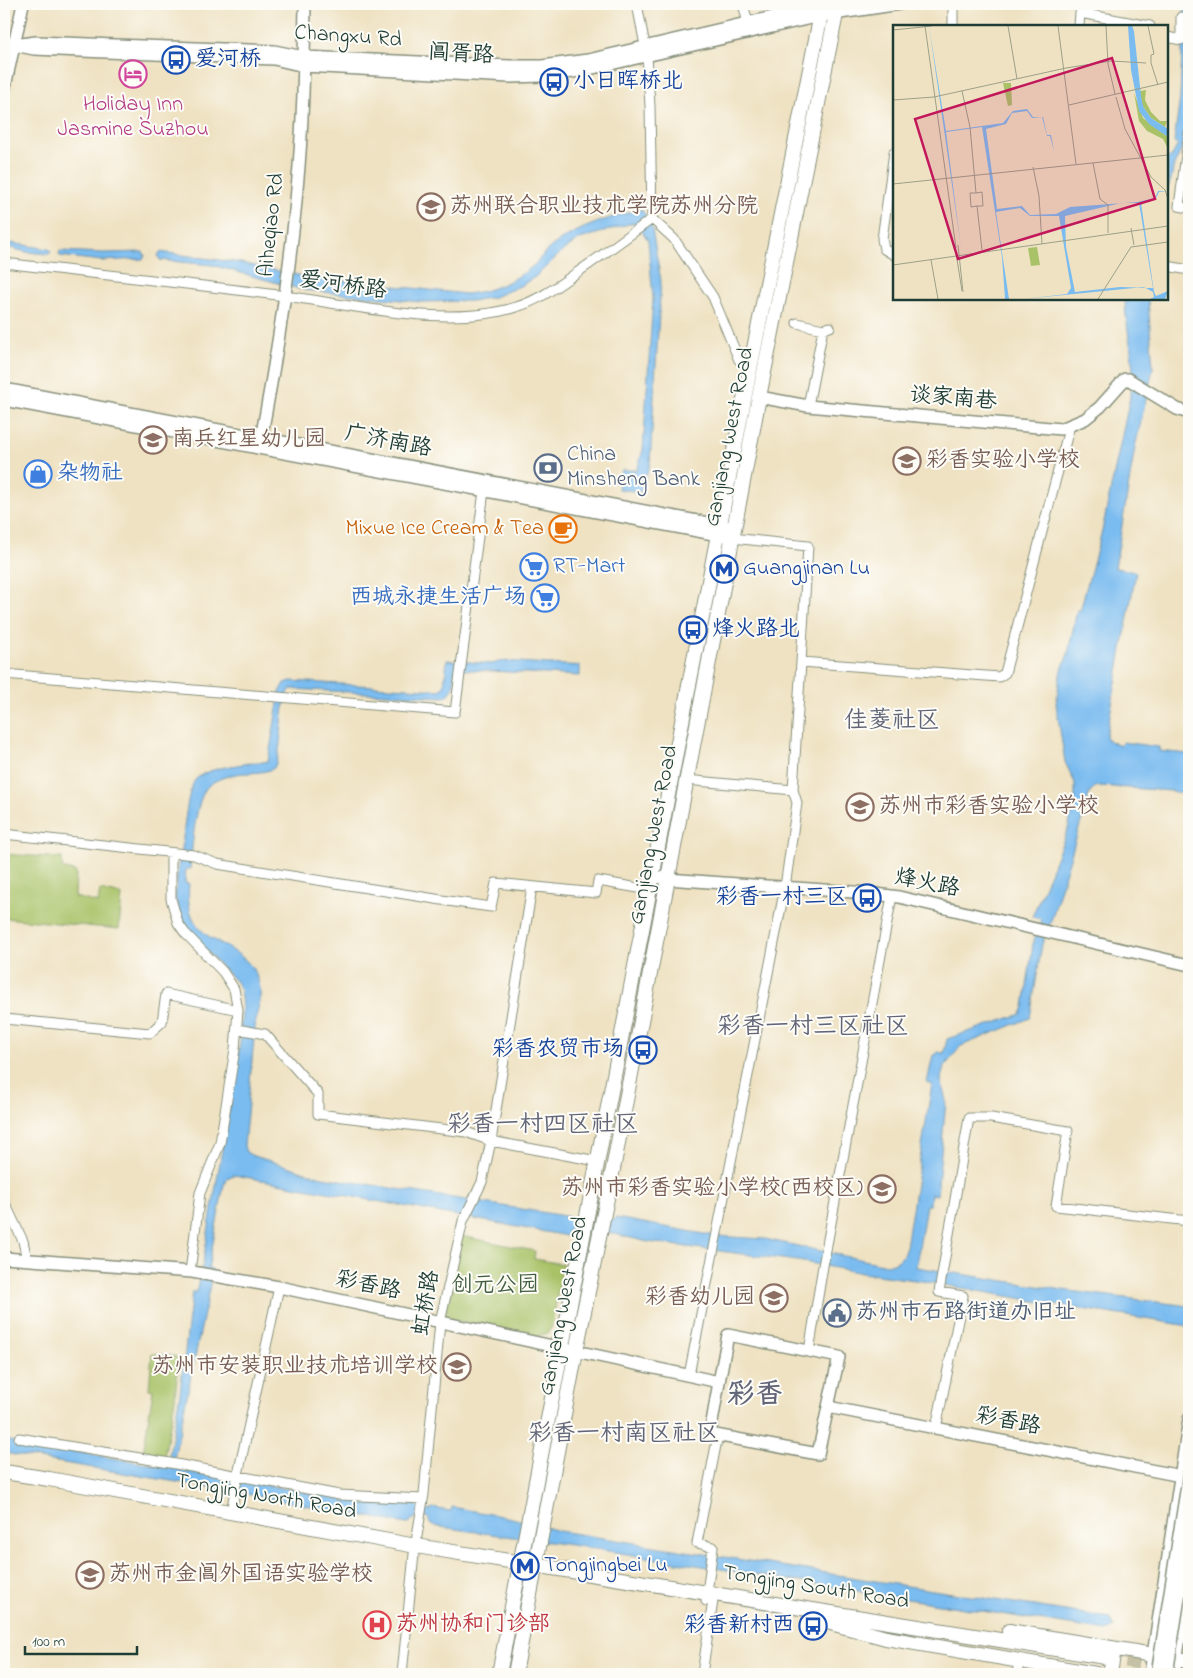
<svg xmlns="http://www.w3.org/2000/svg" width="1193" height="1678" font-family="'Indie Flower','LXGW WenKai TC',sans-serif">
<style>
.green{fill:#a9c268;stroke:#64804e}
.water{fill:#7abcf0;stroke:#4c7c92}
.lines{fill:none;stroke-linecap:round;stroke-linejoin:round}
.primary-tunnel{stroke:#c5c1a6;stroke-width:14;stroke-dasharray:14 7;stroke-linecap:butt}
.street-casing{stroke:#87907b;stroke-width:11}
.secondary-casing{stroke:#87907b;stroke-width:14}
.primary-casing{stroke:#87907b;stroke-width:16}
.street{stroke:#fff;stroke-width:9}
.secondary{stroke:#fff;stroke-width:11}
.primary{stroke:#fff;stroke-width:14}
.secondary-bridge-casing{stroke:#87907b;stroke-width:14;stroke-linecap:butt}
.secondary-bridge{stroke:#fff;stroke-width:11}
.labels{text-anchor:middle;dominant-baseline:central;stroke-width:4;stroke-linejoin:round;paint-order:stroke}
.street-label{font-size:22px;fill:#1f3d34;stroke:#fdfcf7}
.transit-label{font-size:22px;fill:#164399;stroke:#fdfcf7;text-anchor:start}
.hotel-label{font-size:22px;fill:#b23c85;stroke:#fdfcf7}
.education-label{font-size:22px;fill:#785e54;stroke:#fdfcf7;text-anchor:start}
.service-label{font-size:22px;fill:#4e5e75;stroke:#fdfcf7;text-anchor:start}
.shop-label{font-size:22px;fill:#366cbe;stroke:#fdfcf7;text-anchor:start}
.food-label{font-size:22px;fill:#c56008;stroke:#fdfcf7;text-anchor:end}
.park-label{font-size:22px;fill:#425e41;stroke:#fdfcf7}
.health-label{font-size:22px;fill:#be3a42;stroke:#fdfcf7;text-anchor:start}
.neighbourhood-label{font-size:24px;fill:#616577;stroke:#fdfcf7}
.district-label{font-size:28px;font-weight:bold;fill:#616577;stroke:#fdfcf7}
.inset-river{fill:none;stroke:#7abcf0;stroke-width:2.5}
.inset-road{fill:none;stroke:#9ca089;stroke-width:1}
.view{fill:#c2185b;fill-opacity:0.15;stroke:#c2185b;stroke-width:2.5}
.inset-edge{fill:none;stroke:#1f3d34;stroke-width:2.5}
</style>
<rect width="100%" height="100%" fill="#fdfcf7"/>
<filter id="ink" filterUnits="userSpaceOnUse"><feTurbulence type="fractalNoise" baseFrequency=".02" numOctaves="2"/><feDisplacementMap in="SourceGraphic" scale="10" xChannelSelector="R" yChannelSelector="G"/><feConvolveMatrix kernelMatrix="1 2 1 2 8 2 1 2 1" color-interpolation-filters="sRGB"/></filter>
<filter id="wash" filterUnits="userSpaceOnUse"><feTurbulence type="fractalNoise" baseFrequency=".0096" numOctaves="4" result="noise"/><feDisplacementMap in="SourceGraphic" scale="20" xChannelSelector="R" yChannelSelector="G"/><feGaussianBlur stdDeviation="1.12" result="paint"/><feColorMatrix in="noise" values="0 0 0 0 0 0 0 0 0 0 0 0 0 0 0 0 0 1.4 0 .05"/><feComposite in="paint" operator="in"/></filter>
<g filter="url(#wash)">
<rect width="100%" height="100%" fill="#efe2c2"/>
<!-- green -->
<path class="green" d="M4 854 62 858V868L76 872 75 897 98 903 100 890 122 895 119 929 4 918Z
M461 1236 535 1251 534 1259 563 1264 552 1326 548 1333 535 1337 444 1318Z
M152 1353 179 1357 175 1399 164 1457 143 1453 153 1390 149 1389Z"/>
<!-- water -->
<path class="water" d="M1184 4H1189L1188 106 1189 139H1186L1173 168 1172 176 1167 191V159L1168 157 1171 158 1178 144 1174 142 1180 98Z
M641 209 651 223 661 281 650 464 641 492 618 489 621 472 622 470H637L643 450 653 298 648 240 637 224 632 223 580 239 565 249 535 277 520 286 494 297 471 301 421 302 303 290 212 265 160 260 158 256 160 252 241 263 303 276 466 294C490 292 515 281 533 266 540 260 545 251 552 246 578 227 611 217 641 209Z
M4 242 49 249 51 252 49 254 26 252 4 246Z
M60 251 103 253 143 252 145 256 143 259 101 261 60 256 59 254Z
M1125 299H1148L1153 369 1135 447 1115 568 1136 572 1106 737 1109 741 1121 745 1122 742 1159 747V751L1189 754V795L1171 791 1100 786 1095 787 1090 792 1051 921 1042 944 1030 1018 961 1046 944 1067 941 1079 946 1101 937 1195 931 1194 930 1205H926L916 1267 1069 1291 1189 1306V1326L1063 1306 922 1281 862 1273 798 1261 648 1242 614 1234 568 1230 567 1236 234 1175 227 1178 224 1185 208 1269 213 1270 172 1468 316 1494H330L416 1505 419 1508 430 1511 432 1508 451 1511 452 1507 512 1518 559 1531 1110 1618 1114 1627 1107 1631 571 1545 433 1526 430 1524 428 1517 417 1516 407 1524 230 1491 4 1453V1440L167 1467 180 1393 192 1292H196L202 1268 240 1043 242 1006 240 989 236 982 184 927 175 897 179 859H181C183 842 186 789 196 779 205 770 225 767 237 765 247 762 258 764 268 761L280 692 285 683 291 681 440 690 444 686 447 660 492 664 503 661 580 666V676L455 669C454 680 456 692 444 697L291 689C279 702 284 749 274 768 264 774 248 772 236 774 227 776 214 780 208 786 195 799 192 850 190 869H186L185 883 189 884C182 954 245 933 259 983 263 998 256 1012 255 1028 251 1067 248 1107 244 1146L246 1152 251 1155 322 1177 571 1217 615 1220 616 1218 715 1236 765 1239 887 1265C899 1262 903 1258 906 1247L932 1084 927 1083 933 1055H936L937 1052 944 1053 947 1039 1021 1014 1024 1007 1033 944 1041 919 1032 917 1068 829 1075 799V783L1065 762 1056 704 1060 675 1068 654 1077 610 1080 611 1102 531 1132 388C1136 358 1125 329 1125 299Z"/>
</g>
<g filter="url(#ink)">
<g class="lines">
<!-- primary-tunnel -->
<path class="primary-tunnel" d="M1105 1657 1189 1671"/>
<!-- street casing -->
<g class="street-casing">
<path id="street" d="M637 4 647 56 650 106 652 219 674 239 713 297 739 360 751 363
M743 4 748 23
M953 4V26
M1079 26 1080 13 1150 26
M1167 37 1181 40V17L1189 18
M1189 133 1179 206 1189 208
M894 152 882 239 884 249 894 255
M4 263C97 274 191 284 285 296 354 305 449 329 516 307 537 301 555 288 572 276 599 258 625 238 652 219
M1167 266 1189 270
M797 323 823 329 830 327
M808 406 823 329
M732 538 808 546 801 662 999 677 1005 673 1070 425
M4 674 455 712 484 491
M686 780 793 790 801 662
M4 834 194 855 217 864 448 901 491 907 496 883 596 893 598 881 650 890
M171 853V899L178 923 185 933 223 972 234 989 238 1010 235 1049 220 1143 200 1193 190 1272
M4 1019 150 1033 162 1022 166 994 238 1010
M237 1029 265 1034 318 1094V1114L466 1132 491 1141 532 887
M4 1201 23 1241 27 1260
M809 1351 823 1266 892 896
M689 1375 785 887 797 803 793 790
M936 1428 963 1296 939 1292 969 1118H991L1068 1131 1056 1206 1189 1221
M19 1438 176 1464 339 1495 423 1499
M231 1513 237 1479 279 1287
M706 1601 713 1547 697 1543 718 1435
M402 1674 414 1554 424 1494 440 1322 463 1221 482 1182 491 1141 597 1161
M702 1674 714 1594
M1017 1674 1019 1661"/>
</g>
<!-- secondary casing -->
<g class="secondary-casing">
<path id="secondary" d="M4 43 34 49 274 59 304 66 510 77 543 76 580 71 820 16 900 4
M21 44 36 42 274 51 304 57 510 66H542L588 60 829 4
M4 91 23 4
M4 389 734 528
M759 397 808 406 1061 429 1085 419 1100 407 1125 379H1128L1177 409 1189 413
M4 400 724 536
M260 444C276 360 290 274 297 189 303 128 304 66 305 4
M652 876 667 879 868 893 899 897 1189 965
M4 1258 192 1272 279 1287 719 1382 728 1335 839 1357 828 1407 1181 1476
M719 1382 710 1434 818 1454 828 1407
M1150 1674 1189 1419
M1174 1674 1189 1581"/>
</g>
<!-- primary casing -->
<g class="primary-casing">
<path id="primary" d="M4 1472 49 1479 416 1546 1105 1657
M816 1619 886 1638 1096 1674
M1009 1631 1189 1661
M499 1674 745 394 823 4
M515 1674 576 1351 614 1164 759 397 838 4
M1110 1674 1114 1649"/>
</g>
<!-- street -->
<use href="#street" class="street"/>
<!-- secondary -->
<use href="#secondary" class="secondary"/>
<!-- primary -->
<use href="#primary" class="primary"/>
<!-- secondary-bridge casing -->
<g class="secondary-bridge-casing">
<path id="secondary-bridge" d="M1157 1674 1189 1472
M1167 1674 1189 1535"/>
</g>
<!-- secondary-bridge -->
<use href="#secondary-bridge" class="secondary-bridge"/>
</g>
</g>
<!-- icons -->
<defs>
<g id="bus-ring" transform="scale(1.4375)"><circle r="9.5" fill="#fdfcf7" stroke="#1a4fb4" stroke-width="1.5"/><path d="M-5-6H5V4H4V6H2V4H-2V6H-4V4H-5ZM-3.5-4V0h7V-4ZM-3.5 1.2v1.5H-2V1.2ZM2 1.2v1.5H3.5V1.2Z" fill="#1a4fb4"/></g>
<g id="hotel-ring" transform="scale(1.4375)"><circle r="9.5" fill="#fdfcf7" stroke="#d1479c" stroke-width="1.5"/><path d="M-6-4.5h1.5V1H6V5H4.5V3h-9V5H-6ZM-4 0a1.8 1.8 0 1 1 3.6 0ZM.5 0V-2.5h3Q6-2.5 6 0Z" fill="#d1479c"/></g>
<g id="university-ring" transform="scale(1.4375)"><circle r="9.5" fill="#fdfcf7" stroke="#8d6e63" stroke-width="1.5"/><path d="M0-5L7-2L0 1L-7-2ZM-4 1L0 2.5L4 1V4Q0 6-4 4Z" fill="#8d6e63"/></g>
<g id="school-ring" transform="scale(1.4375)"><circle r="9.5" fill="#fdfcf7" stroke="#8d6e63" stroke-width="1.5"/><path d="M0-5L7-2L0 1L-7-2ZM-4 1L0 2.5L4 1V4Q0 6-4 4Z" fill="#8d6e63"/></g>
<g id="bank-ring" transform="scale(1.4375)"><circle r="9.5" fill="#fdfcf7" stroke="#5c6f8a" stroke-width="1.5"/><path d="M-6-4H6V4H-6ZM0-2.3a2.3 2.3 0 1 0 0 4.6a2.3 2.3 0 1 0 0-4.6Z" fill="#5c6f8a"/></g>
<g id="shop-ring" transform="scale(1.4375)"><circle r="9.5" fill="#fdfcf7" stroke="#3f7fe0" stroke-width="1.5"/><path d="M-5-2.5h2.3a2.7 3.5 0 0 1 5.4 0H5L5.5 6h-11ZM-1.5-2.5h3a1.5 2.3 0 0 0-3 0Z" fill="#3f7fe0"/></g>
<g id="cafe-ring" transform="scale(1.4375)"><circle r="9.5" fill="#fdfcf7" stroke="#e8710a" stroke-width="1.5"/><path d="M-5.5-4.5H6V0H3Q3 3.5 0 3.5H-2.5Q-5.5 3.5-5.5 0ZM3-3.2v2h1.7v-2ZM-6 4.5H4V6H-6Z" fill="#e8710a"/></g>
<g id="supermarket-ring" transform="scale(1.4375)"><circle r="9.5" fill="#fdfcf7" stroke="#3f7fe0" stroke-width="1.5"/><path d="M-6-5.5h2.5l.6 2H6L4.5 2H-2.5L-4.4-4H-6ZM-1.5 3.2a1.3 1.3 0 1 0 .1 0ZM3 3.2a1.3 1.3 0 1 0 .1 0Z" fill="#3f7fe0"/></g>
<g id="metro-ring" transform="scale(1.4375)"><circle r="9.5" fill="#fdfcf7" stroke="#1a4fb4" stroke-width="1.5"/><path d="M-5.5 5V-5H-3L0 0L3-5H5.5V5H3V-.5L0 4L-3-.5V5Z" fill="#1a4fb4"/></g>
<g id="civic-ring" transform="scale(1.4375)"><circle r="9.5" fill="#fdfcf7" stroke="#5c6f8a" stroke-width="1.5"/><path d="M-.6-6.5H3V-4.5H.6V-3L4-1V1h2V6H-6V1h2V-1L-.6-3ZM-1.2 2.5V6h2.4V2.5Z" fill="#5c6f8a"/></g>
<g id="hospital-ring" transform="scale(1.4375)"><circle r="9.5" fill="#fdfcf7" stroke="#e0444e" stroke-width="1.5"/><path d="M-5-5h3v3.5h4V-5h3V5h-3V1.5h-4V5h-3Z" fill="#e0444e"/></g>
</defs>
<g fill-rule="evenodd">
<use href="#bus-ring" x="176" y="60"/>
<use href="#hotel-ring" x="133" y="74"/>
<use href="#bus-ring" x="554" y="82"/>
<use href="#university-ring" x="431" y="207"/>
<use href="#school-ring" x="153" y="440"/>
<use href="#school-ring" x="907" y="461"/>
<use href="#bank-ring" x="548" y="468"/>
<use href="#shop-ring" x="38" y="474"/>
<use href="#cafe-ring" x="563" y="529"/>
<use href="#supermarket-ring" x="534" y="567"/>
<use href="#metro-ring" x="724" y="569"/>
<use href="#supermarket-ring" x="545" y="598"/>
<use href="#bus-ring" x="693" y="630"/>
<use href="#school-ring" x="860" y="807"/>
<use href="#bus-ring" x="867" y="898"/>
<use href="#bus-ring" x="643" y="1050"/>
<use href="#school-ring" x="882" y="1189"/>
<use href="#school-ring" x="774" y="1298"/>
<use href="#civic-ring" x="837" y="1313"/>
<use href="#university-ring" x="457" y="1367"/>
<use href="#metro-ring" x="525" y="1566"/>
<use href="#school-ring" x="90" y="1575"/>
<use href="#hospital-ring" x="377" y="1625"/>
<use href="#bus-ring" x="813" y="1626"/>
</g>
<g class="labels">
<!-- street labels -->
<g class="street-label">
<text transform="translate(348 37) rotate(4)">Changxu Rd</text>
<text transform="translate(461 55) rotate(3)">阊胥路</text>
<text transform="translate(272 225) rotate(-84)">Aiheqiao Rd</text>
<text transform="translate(343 286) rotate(8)">爱河桥路</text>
<text transform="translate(953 399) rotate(5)">谈家南巷</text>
<text transform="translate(730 437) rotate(-79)">Ganjiang West Road</text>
<text transform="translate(388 442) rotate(11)">广济南路</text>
<text transform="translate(654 835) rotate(-79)">Ganjiang West Road</text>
<text transform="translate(927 884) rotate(11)">烽火路</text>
<text transform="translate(368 1286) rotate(12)">彩香路</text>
<text transform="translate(427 1303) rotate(-80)">虹桥路</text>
<text transform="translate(564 1306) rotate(-79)">Ganjiang West Road</text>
<text transform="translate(1008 1422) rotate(11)">彩香路</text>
<text transform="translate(266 1497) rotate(10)">Tongjing North Road</text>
<text transform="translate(816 1588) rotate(9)">Tongjing South Road</text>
</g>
<!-- transit labels -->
<g class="transit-label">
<text x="195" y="60">爱河桥</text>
<text x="573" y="82">小日晖桥北</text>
<text x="743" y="569">Guangjinan Lu</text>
<text x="712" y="630">烽火路北</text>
<text x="848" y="898" text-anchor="end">彩香一村三区</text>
<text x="624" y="1050" text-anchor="end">彩香农贸市场</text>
<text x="544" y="1566">Tongjingbei Lu</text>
<text x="794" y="1626" text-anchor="end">彩香新村西</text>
</g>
<!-- hotel labels -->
<g class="hotel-label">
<text x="133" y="105">Holiday Inn<tspan x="133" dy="25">Jasmine Suzhou</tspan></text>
</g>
<!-- education labels -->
<g class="education-label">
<text x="450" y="207">苏州联合职业技术学院苏州分院</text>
<text x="172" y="440">南兵红星幼儿园</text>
<text x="926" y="461">彩香实验小学校</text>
<text x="879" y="807">苏州市彩香实验小学校</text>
<text x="863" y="1189" text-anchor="end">苏州市彩香实验小学校(西校区)</text>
<text x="755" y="1298" text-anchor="end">彩香幼儿园</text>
<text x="438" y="1367" text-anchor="end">苏州市安装职业技术培训学校</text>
<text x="109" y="1575">苏州市金阊外国语实验学校</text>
</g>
<!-- service labels -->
<g class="service-label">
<text x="567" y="455">China<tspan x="567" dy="25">Minsheng Bank</tspan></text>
<text x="856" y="1313">苏州市石路街道办旧址</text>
</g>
<!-- shop labels -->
<g class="shop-label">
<text x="57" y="474">杂物社</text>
<text x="553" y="567">RT-Mart</text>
<text x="526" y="598" text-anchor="end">西城永捷生活广场</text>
</g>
<!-- food labels -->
<g class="food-label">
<text x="544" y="529">Mixue Ice Cream &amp; Tea</text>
</g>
<!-- park labels -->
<g class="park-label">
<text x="495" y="1286">创元公园</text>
</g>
<!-- health labels -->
<g class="health-label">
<text x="396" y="1625">苏州协和门诊部</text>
</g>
<!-- neighbourhood labels -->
<g class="neighbourhood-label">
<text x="892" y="721">佳菱社区</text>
<text x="813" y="1027">彩香一村三区社区</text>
<text x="543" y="1125">彩香一村四区社区</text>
<text x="624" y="1434">彩香一村南区社区</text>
</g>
<!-- district labels -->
<g class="district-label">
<text x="755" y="1395">彩香</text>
</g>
</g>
<!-- overview -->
<g transform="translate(893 25)">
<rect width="275" height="275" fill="#efe2c2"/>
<path d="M110 58H118L119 80 115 81ZM253 65 252 75 258 87 267 96H274L272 102 258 93 249 80 247 66ZM241 68 250 93 275 112V124L270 114 254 106 246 96ZM144 222 147 240 138 241 135 223Z" fill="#a9c268"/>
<path d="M36 1 53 106 110 98 120 86 134 84 140 92H150L154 110H158L161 126 157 111H154L149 92 139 93 134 86 119 88 113 99 93 104 104 184 129 181 137 190 163 189 177 182 245 177 262 173 265 166 275 167H266L263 173 248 178 261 267 263 271 275 266 272 274H257L261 272 260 267 251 262 131 274 174 269 178 263 166 191H137L127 183 103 187 116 274H112L109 232 89 102 53 107 68 222ZM228 178H246L260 263 227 262 182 267 173 222 172 191ZM235 1H239L241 6 249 80 258 93 275 104V112L256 99 246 86 238 45Z" fill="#7abcf0" fill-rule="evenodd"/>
<path class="inset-river" d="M238 1 244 61M245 65 250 86 257 96 275 106"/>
<path class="inset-road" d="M32 1 63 223M115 1 124 54M165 1 183 139M213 1 215 39 222 69M255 1 261 29 258 30V38L265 60M0 5 39 1M173 43 218 36 253 38M69 66 77 102 83 168 89 167 90 181H84L89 225M223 72 232 104 258 152 272 165 275 174M0 75 41 72 173 43M176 80 275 57M200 138 207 174 215 180V208M140 142 146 171 149 219M0 159 275 130M83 168H77L78 182 84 181M238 203 241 220M65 220 70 267M63 228 69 266M38 235 45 274M0 240 275 201M205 274 238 222 275 217"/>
<path class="view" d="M219 33 262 174 65 234 22 94Z"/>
<rect width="275" height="275" class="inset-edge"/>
</g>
<!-- margin -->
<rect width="1193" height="1678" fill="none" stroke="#fdfcf7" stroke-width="20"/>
<!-- scale -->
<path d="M25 1646v8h112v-8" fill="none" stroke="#1f3d34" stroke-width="2.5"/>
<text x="32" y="1646" font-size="15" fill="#1f3d34" stroke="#fdfcf7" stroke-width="4" paint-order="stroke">100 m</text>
</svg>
